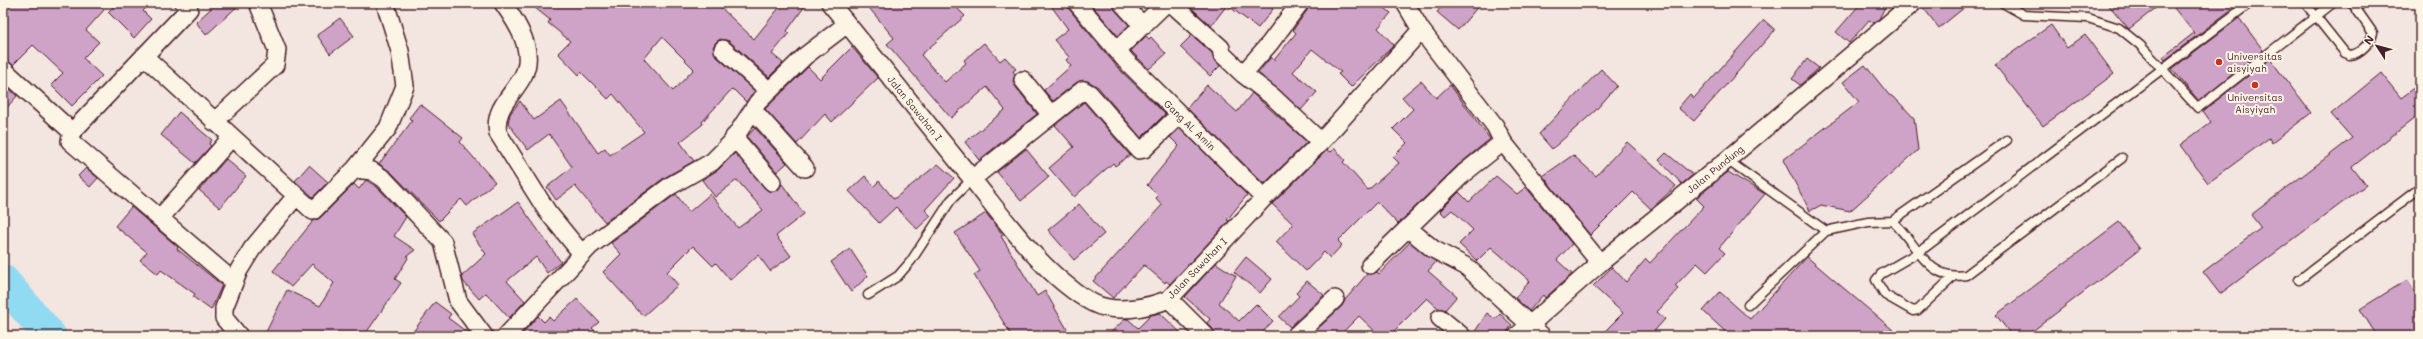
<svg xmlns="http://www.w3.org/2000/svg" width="2423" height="339" font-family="Mali,sans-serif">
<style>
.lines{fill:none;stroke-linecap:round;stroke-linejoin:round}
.river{stroke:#91dbf2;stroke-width:33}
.building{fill:#cfa3c7;stroke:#4a1f2b;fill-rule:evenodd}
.service-casing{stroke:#4a1f2b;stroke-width:11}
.minor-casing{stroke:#4a1f2b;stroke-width:20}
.service{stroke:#fcf5e5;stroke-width:8}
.minor{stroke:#fcf5e5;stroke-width:17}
.poi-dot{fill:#c8321e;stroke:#fcf5e5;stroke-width:1.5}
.labels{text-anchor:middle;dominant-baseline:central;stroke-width:4;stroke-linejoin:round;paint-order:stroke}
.poi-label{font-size:10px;fill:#4a1f2b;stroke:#fcf5e5;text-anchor:start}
.street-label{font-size:10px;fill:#4a1f2b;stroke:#fcf5e5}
</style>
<rect width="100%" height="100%" fill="#f3e5df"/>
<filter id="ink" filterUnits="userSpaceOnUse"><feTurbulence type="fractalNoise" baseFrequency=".025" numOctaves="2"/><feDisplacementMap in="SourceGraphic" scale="8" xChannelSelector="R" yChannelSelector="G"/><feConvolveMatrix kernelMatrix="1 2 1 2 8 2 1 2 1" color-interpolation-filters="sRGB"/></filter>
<g filter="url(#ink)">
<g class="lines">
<!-- river -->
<path class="river" d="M3 281 50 336"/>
</g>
<!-- building -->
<path class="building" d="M3 3H96L104 10 86 30 99 42 83 58 102 76 72 106 51 85 63 73 33 45 13 65 3 59Z
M117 3H151L143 11 151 19 134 38 108 12Z
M217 3H241L206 35 196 22Z
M529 3H716L754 39 783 3H807L787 31 789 33 772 54 783 63 769 77 729 41 720 39 716 42 713 47 716 56 755 91 746 102 734 90 730 91 702 122 703 124 680 142 694 161 664 178 605 222 575 186 556 200 547 187 572 167 549 134 528 150 508 123 510 114 520 101 534 120 561 101 598 153 605 148 610 155 644 132 613 94 608 99 581 72 579 75 558 53 570 41 548 23 550 20ZM662 37 694 69 673 91 644 59Z
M865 3H952L965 16 921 55 945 82 966 63 964 60 984 43 1000 61 1005 57 1016 69 1013 71 1015 74 1013 81 1015 86 1037 114 979 160 965 142 1005 110 987 87 951 118 887 44 894 38Z
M1049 3H1067L1069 9 1118 68 1165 114 1141 138 1098 87 1088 81 1077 82 1053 101 1044 90 1071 66 1066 60 1069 57 1054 40 1068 29Z
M1090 3H1112L1115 10 1129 25 1118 36Z
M1186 3H1265L1273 9 1258 28 1227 5 1211 26Z
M1310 3H1379L1391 13 1378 28 1394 45 1351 87 1338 74 1341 72 1312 49 1293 72 1317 92 1301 110 1258 73 1271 57 1274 60 1296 33 1293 30 1308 9Z
M1445 3H1481L1458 30 1437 12Z
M1861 3H1887L1879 19 1874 23 1869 20 1849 43 1836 32Z
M1923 3H1970L1939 28 1922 6Z
M2107 3H2162L2129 29Z
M2170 3H2227L2232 9 2165 60 2163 57 2194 33Z
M340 18 354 36 330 54 317 35Z
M2239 18 2263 50 2199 101 2172 69Z
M1764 20 1775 30 1694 121 1678 108 1690 94 1694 98Z
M2051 25 2067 48 2085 35 2114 74 2043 126 1995 65Z
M1192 35 1212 53 1220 66 1210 76 1180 47Z
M1146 36 1149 39 1151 37 1166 54 1149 69 1131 51Z
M852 47 878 78 832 122 825 114 797 144 765 109 808 67 820 79Z
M1807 59 1819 68 1800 85 1792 79Z
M2270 59 2311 113 2272 143 2269 138 2208 183 2180 145 2211 122 2203 111Z
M1865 65 1889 95 1894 97 1914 118 1918 150 1850 211 1821 205 1810 211 1783 160 1859 102 1843 82Z
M1601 69 1617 86 1595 111 1552 149 1539 134Z
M2381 73 2401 98 2420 84V114L2352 167 2366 185 2220 294 2203 272 2261 228 2251 215 2352 138 2331 114Z
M1421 81 1436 98 1450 85 1490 139 1457 166 1398 224 1377 202 1338 241 1342 245 1330 258 1324 252 1306 271 1276 242 1293 224 1272 204 1327 150 1330 152 1334 148 1345 160 1343 162 1368 190 1399 163 1393 157 1407 143 1393 129 1413 109 1402 97Z
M3 83 17 96 3 112Z
M1207 85 1237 112 1252 93 1307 142 1264 184 1187 108Z
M1084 102 1130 155 1115 166 1113 163 1074 197 1049 168 1074 147 1055 125Z
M420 104 463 138 460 142 495 182 467 206 461 199 439 221 391 172 379 164 412 121 409 118Z
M179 112 212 140 209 144 211 146 195 163 161 135Z
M755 128 787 163 777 172 747 137Z
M1180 128 1247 195 1227 220 1229 221 1170 284 1166 281 1165 283 1144 265 1113 298 1093 281 1162 205 1156 198 1158 196 1147 185 1179 146 1170 137Z
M1627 142 1676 186 1651 209 1633 192 1590 235 1543 176 1573 155 1596 176Z
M1026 149 1049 177 1021 201 997 172Z
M735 153 768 191 778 190 782 184 804 214 776 236 791 256 770 271 758 255 730 280 716 263 713 266 693 246 667 272 678 285 643 316 603 272 621 254 611 243 676 194 689 212 710 194 738 228 763 210 737 180 715 197 702 180 719 169Z
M1666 153 1693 175 1682 184 1659 160Z
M226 159 246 176 220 208 199 190Z
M938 164 954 178 925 210 931 216 917 229 896 207 879 223 849 191 865 176 874 186 879 181 894 199Z
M309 165 328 182 313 197 295 181Z
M86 168 98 178 90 187 78 176Z
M1728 172 1765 194 1719 248 1725 253 1707 272 1697 263 1675 286 1678 289 1657 312 1665 319 1650 336H1600L1623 313 1593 286 1612 267 1626 282 1646 259 1650 263 1704 206 1696 198Z
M1496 176 1517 194 1526 187 1572 244 1557 260 1572 274 1545 298 1543 295 1529 311 1515 298 1530 281 1491 247 1477 261 1459 244 1473 230 1452 210 1445 216 1440 211 1459 192 1469 202Z
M366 180 377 187 406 217 394 236 415 250 407 256 408 258 395 279 401 283 364 336H264L287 290 320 306 334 283 312 264 291 287 273 271 313 221 320 218 354 184 359 189Z
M518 202 561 262 547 273 536 257 507 281 525 301 509 318 486 293 479 299 463 281 462 276 486 254 472 234Z
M1079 204 1104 234 1074 260 1048 230Z
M131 207 178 247 177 249 222 285 211 310 193 297 195 294 161 270 158 274 140 260 147 252 115 226Z
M986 213 1003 235 1001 236 1037 296 1045 291 1071 336H1012L974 275 980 271 955 233Z
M2119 222 2140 249 2026 336H2012L1996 315Z
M1410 242 1436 262 1428 271 1457 296 1445 310 1438 308 1427 298 1389 336H1380L1359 316 1339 336H1310L1342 306 1345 300 1367 274 1377 272 1379 274Z
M850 249 868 276 851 292 831 262Z
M1246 257 1272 279 1260 293 1234 272Z
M1807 257 1900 336H1730L1703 311 1720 292 1750 319Z
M1216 263 1236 276 1219 303 1239 321 1256 304 1273 321 1259 336H1216L1213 329 1207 323 1210 319 1185 297Z
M2407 280 2420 301V336H2377L2360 309Z
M1307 281 1324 295 1290 327 1279 317 1299 296 1296 293Z
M577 299 599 322 592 328 600 336H527L523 333 538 316 544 322 549 317 553 321Z
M435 302 451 314 448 318 472 336H410Z
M1160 313 1184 336H1107L1125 319H1128L1138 328 1151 315Z
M1487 313 1495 319 1500 314 1512 325 1504 336H1472Z"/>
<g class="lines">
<!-- service casing -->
<g class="service-casing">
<path id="service" d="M2003 3 2024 15 2088 18 2119 28 2140 45 2198 108 2333 3
M2305 3 2345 53 2350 55C2360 54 2371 42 2373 33L2352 3
M2007 140 1892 221C1918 243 1926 282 1966 275L2122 158
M1727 160 1826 231
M1953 277 1918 310 1913 311 1885 295 1876 280 1881 274 1919 252 2250 3
M2299 280 2420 188
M868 295 898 276 911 261 951 200 972 179
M1748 305 1826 231 1868 222 1892 221"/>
</g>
<!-- minor casing -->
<g class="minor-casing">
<path id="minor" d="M184 3 189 9 72 132 70 141 234 282
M503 3C517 23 536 51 523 76 513 95 493 109 498 133L547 211 582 254
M830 3C878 61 925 121 973 180 1006 221 1045 277 1093 303 1114 314 1148 308 1169 299L1264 198 1321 142 1421 30
M1077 3 1126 61 1264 198
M1122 3 1143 26
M1171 3 1221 48 1222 54 1243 74 1273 97 1321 142
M1405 3 1421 30 1495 126 1503 142 1600 263
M723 49 769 91
M1117 50 1166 3
M144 56 313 211 355 169 388 128 405 86 400 51 385 3
M3 69 72 132
M1243 74 1270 43 1300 3
M1023 80 1051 115
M753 110 805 168
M214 122 275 65 277 50 258 3
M734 137 772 182
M355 169 372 171 384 179 443 242 458 301 484 336
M972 179 1083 90 1090 94 1139 150 1144 149 1179 115
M160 218 231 138
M1408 228 1433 249 1467 267 1542 336
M1370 265 1464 173 1503 142
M1169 299 1206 336
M1440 318 1462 336
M239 336 224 318V308L239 270 252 249 296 196
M506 336 590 246 670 186 712 162 731 143 758 102 805 56 847 24
M1295 336 1335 299
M1517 336 1600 263 1727 160 1913 3"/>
</g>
<!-- service -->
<use href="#service" class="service"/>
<!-- minor -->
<use href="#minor" class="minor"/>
</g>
</g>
<!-- markers -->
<g class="poi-dot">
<circle cx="2219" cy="62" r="4"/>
<circle cx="2255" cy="85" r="4"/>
</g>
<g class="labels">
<!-- poi labels -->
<g class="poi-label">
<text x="2227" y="56">Universitas<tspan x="2227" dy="12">aisyiyah</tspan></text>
<text x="2255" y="97" text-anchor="middle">Universitas<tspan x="2255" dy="12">Aisyiyah</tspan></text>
</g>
<!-- street labels -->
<g class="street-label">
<text transform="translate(915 108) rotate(51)">Jalan Sawahan I</text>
<text transform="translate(1190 125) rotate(44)">Gang AL Amin</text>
<text transform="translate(1715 169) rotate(-39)">Jalan Pundung</text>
<text transform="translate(1197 268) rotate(-46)">Jalan Sawahan I</text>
</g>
</g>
<!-- margin -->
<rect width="2423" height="339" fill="none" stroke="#fcf5e5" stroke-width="16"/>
<rect x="8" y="8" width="2407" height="323" fill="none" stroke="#4a1f2b" stroke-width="1.5" filter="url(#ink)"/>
<!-- north arrow -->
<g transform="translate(2377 46) rotate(306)" stroke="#fcf5e5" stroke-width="3" paint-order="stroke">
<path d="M0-3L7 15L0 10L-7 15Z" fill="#4a1f2b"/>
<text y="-6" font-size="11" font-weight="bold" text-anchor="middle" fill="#4a1f2b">N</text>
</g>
</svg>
